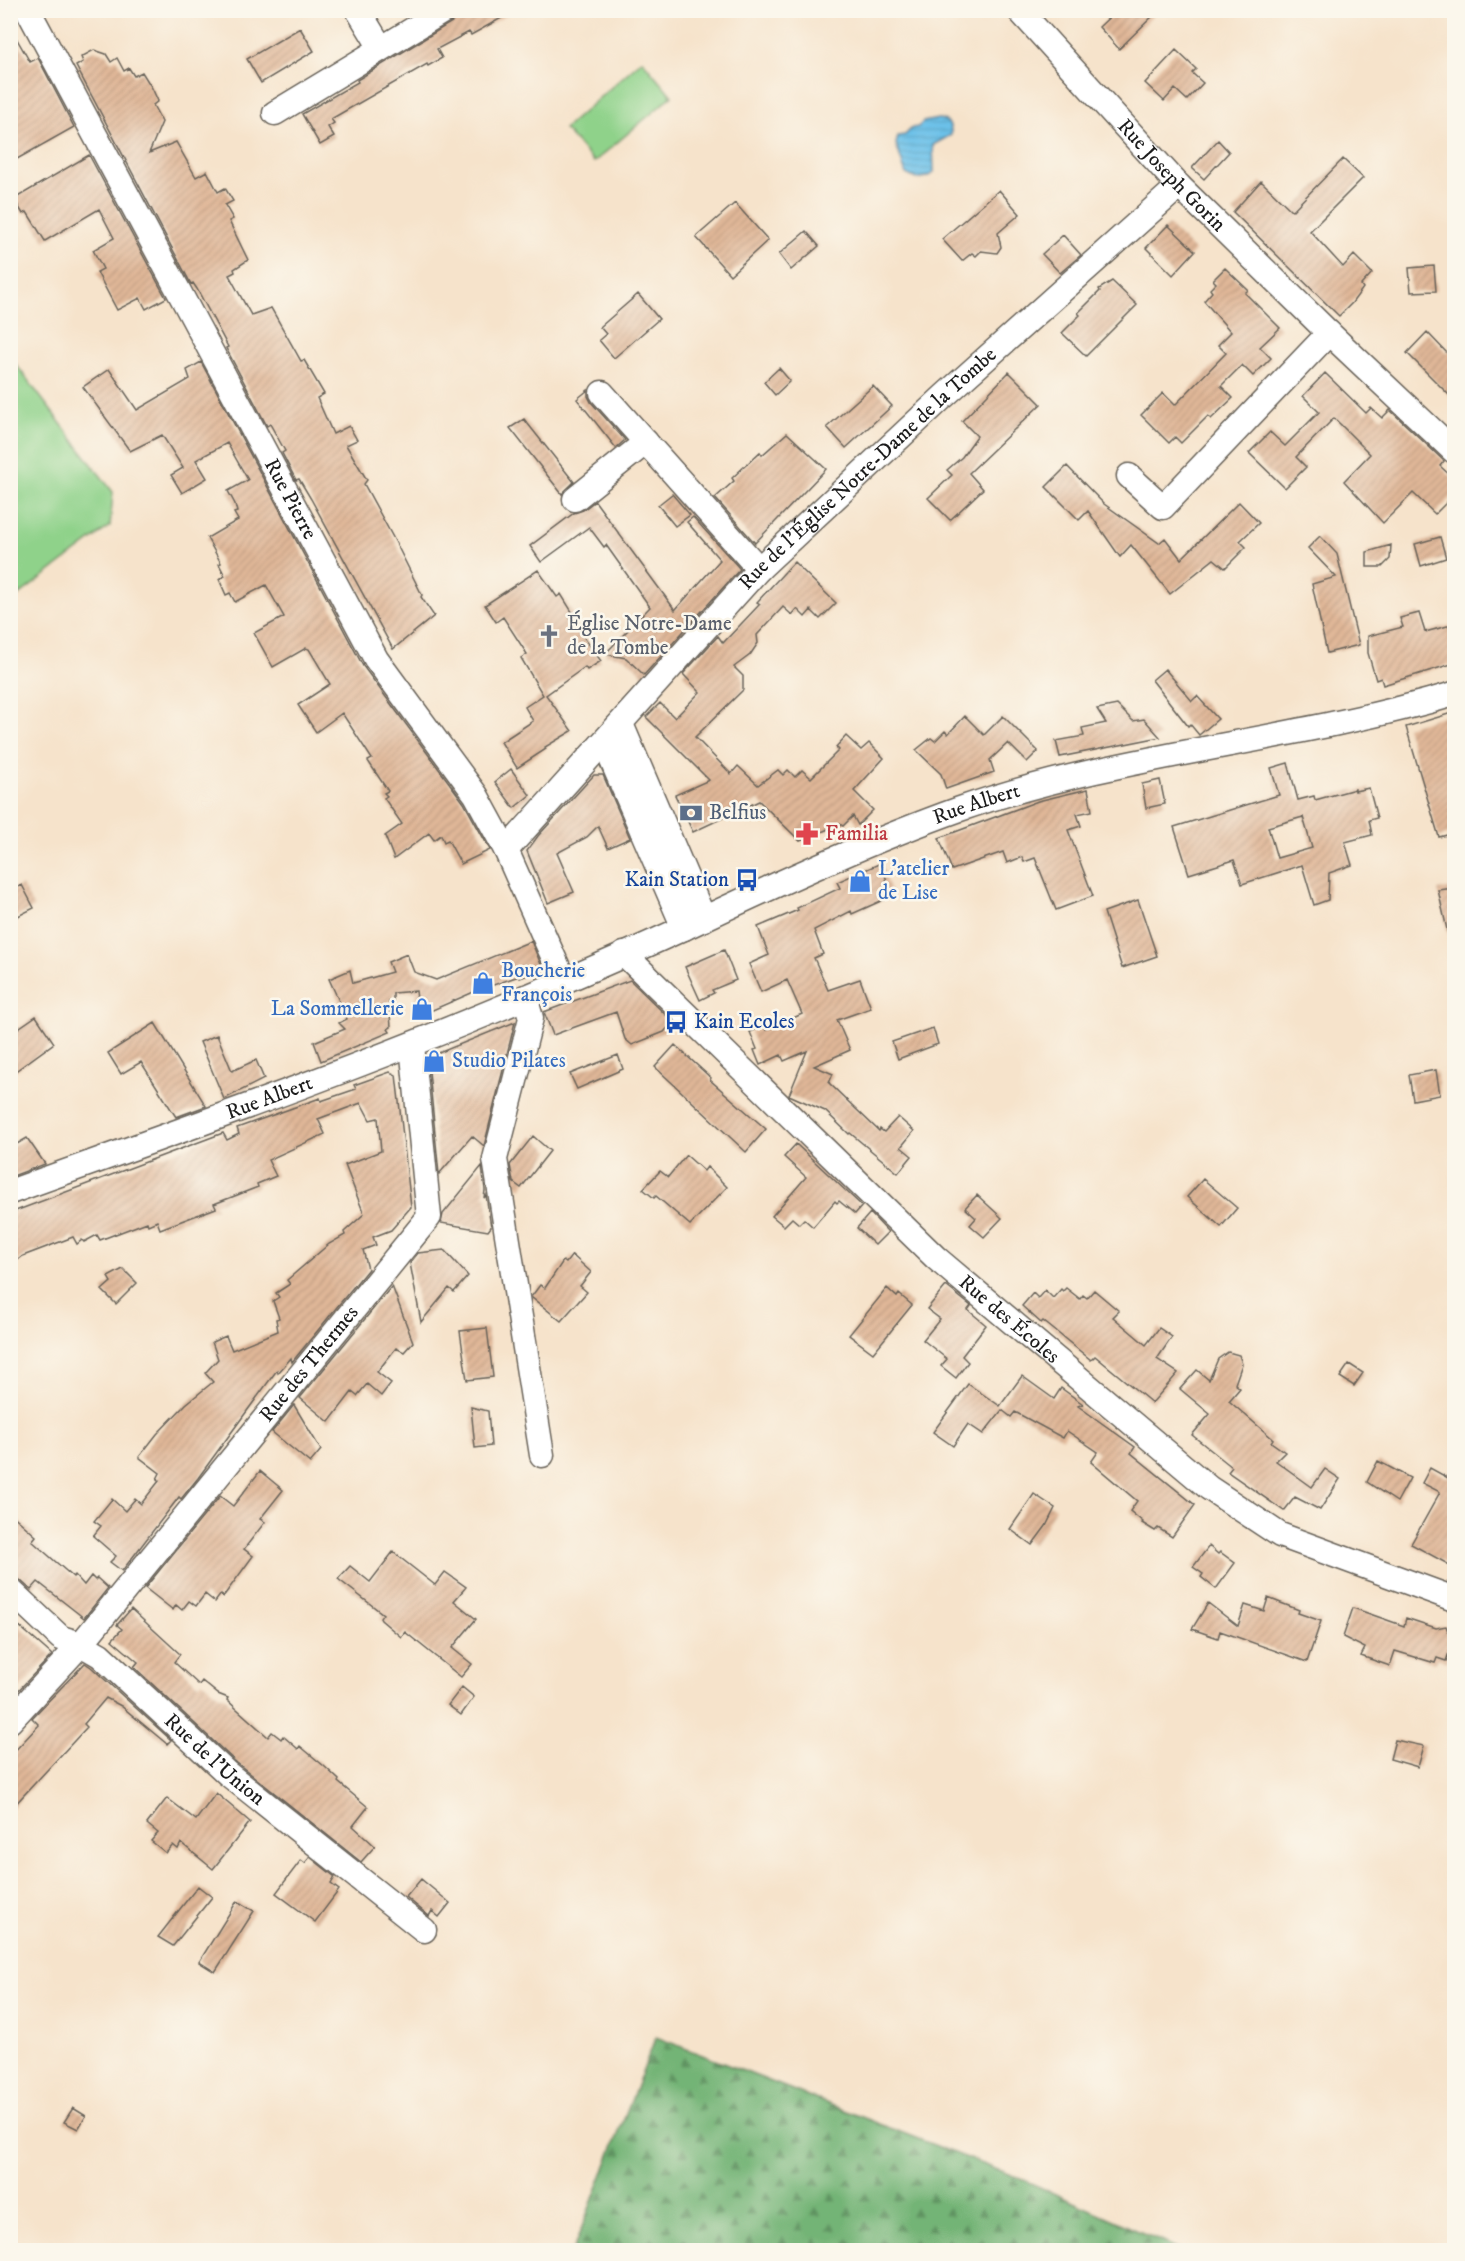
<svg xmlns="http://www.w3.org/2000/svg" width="1465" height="2261" font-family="'IM FELL DW Pica',serif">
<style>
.green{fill:#8fd28a;stroke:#567753;stroke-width:1.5}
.forest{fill:url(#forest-firs);stroke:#486849;stroke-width:1.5}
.water{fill:url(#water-rules);stroke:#446e82;stroke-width:1.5}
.building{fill:url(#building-hatch);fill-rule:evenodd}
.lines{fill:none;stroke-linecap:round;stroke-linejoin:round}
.minor-casing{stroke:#686259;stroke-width:27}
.minor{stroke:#fff;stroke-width:24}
.labels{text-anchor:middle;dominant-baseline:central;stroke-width:5;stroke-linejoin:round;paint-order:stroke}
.street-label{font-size:21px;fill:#1c1c1c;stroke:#fbf7ec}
.worship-label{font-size:21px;fill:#5b616d;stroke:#fbf7ec;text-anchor:start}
.service-label{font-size:21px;fill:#4e5e75;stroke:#fbf7ec;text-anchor:start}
.health-label{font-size:21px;fill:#be3a42;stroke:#fbf7ec;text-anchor:start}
.shop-label{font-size:21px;fill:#366cbe;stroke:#fbf7ec;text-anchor:start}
.transit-label{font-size:21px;fill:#164399;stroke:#fbf7ec;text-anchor:end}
</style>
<defs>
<pattern id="forest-firs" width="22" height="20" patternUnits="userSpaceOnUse" patternTransform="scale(1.5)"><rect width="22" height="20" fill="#73b476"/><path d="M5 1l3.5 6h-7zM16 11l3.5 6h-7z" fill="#5e9260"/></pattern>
<pattern id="water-rules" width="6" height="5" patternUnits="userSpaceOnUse" patternTransform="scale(1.5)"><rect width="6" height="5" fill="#6cc1e9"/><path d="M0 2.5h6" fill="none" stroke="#5da5c7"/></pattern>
<pattern id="building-hatch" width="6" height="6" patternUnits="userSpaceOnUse" patternTransform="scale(1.5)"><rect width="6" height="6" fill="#e0b798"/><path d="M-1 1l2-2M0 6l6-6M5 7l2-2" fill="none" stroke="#c09d82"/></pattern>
</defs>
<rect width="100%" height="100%" fill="#fbf7ec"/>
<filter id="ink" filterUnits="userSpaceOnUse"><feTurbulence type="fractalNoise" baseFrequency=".0167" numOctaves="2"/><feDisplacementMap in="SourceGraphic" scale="12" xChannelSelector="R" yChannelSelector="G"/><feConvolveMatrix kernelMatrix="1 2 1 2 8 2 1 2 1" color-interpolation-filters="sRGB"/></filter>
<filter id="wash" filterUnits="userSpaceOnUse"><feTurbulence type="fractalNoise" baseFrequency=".008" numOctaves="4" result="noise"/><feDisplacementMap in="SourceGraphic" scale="24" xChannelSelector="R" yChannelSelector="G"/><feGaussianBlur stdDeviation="1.35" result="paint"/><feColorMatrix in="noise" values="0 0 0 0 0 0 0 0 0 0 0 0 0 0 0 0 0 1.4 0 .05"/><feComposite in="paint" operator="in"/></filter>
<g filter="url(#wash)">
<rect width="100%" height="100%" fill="#f6e3cb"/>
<!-- green -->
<path class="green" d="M642 60 672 96 594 162 564 129Z
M11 358 113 492 110 526 11 601Z"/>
<!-- forest -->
<path class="forest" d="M656 2037 1024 2180 1181 2250H573Z"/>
<!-- water -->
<path class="water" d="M938 119C948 120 952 125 951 135L933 145 934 172 927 177 916 179 906 174 896 144 898 136 905 135 912 128 918 127 923 122Z"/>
<g id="blocks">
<!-- building -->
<path class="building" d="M466 10H516L471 35 469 32 437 49 442 58 428 66 427 64 331 119 334 123 328 127 334 137 320 145 302 114 358 82 357 80 452 22Z
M1117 10H1159L1119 49 1099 27Z
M10 27 30 62 38 58 74 127 10 163Z
M300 28 314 51 261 83 247 59Z
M94 50 106 54 111 62 117 58 124 71 129 68 134 76 142 72 152 88 158 101 153 105 162 122 149 153 176 142 196 177 207 171 218 192 225 188 233 201 225 205 233 219 229 221 248 260 234 269 235 272 229 275 251 315 271 308 301 361 304 360 324 394 317 398 333 434 349 426 357 440 346 445 367 480 364 484 396 543 422 595 421 597 434 616 393 649 311 499 299 479 296 480 282 453 285 451 270 424 267 426 226 348 228 347 197 289 193 283 191 284 76 66 83 62 81 57Z
M1176 50 1196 69 1192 73 1203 83 1187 100 1175 89 1164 101 1145 83Z
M1218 140 1229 152 1204 179 1192 168Z
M89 155 166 298 146 309 140 298 117 310 97 272 103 269 93 250 114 238 99 209 45 241 27 212 23 214 14 199Z
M1343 159 1363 178 1310 231 1343 267 1354 255 1372 273 1361 285 1363 288 1352 303 1339 316 1233 212 1261 181 1292 211Z
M999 190 1020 214 998 233 1001 247 997 253 981 251 976 256 972 253 962 261 942 239Z
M735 203 768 240 730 275 696 237Z
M1168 225 1195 251 1173 275 1146 248Z
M806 231 819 246 791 270 779 254Z
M1063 235 1081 255 1060 273 1042 254Z
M1434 266 1436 291 1411 292 1409 268Z
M1225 268 1248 290 1245 293 1280 328 1260 347 1271 358 1253 376 1242 365 1221 386 1233 398 1211 419 1208 416 1181 443 1175 437 1169 443 1141 415 1163 393 1175 405 1226 353 1218 345 1231 332 1204 301 1212 292 1210 289 1216 283 1213 280Z
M1112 281 1137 305 1086 356 1062 333 1080 315 1078 313 1100 291 1099 289Z
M638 294 659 319 614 358 599 340 606 334 600 327Z
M1427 332 1447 353 1455 345V401L1407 353Z
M201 362 363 666 464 803 490 850 461 864 448 840 444 842 441 835 434 840 429 833 394 859 385 836 402 824 384 798 387 796 384 793 388 791 368 761 372 759 342 713 316 732 298 705 330 684 309 649 306 648 273 667 254 633 284 617 266 585 235 602 230 593 226 595 219 579 225 576 219 564 221 563 207 538 238 520 234 513 237 512 235 504 228 491 248 480 227 443 196 460 207 478 182 493 171 475 183 468 162 435 130 451 83 387 109 369 137 410 190 379 187 370Z
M779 368 790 381 775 395 764 382Z
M1009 372 1041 404 969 473 983 489 950 520 928 498 952 475 947 470 962 457 977 436 962 421Z
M1325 373 1366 413 1371 408 1382 418 1390 410 1444 461 1440 466 1455 480V494L1435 514 1413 493 1383 523 1344 481 1370 454 1334 418 1296 457 1306 467 1285 488 1249 453 1270 432 1285 446 1319 412 1303 396Z
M873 386 892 406 846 448 827 427Z
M588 390V396L591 402 625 440 616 448 577 399Z
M524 419 574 482 562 494 510 428Z
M787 433 826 469 755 543 715 498 734 481 732 478 760 452 762 455Z
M1067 466 1104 504 1159 543 1165 538 1181 559 1239 502 1259 523 1240 541 1246 547 1225 568 1214 559 1170 594 1131 545 1120 557 1088 511 1079 520 1046 487Z
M672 494 690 515 675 526 658 505Z
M595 501 675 610 720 560 687 522 693 517 740 569 644 675 626 658 605 654 650 607 606 545 604 547 589 527 541 562 530 546 574 513 583 510Z
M1320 536 1337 554 1359 645 1327 653 1312 584 1336 577 1308 548Z
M1440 537 1446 558 1421 566 1415 544Z
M1391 545 1390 559 1382 567H1367V552Z
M794 562 836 603 820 619 811 610 805 617 797 609 792 615 783 607 757 635 758 643 750 655 734 667 743 676V690L695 737 731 774 738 766 758 785 778 770 783 775 788 770 795 777 802 770 811 778 839 750 836 747 846 736 861 750 869 743 884 758 854 791 873 810 858 825 853 816 843 826 840 824 800 841 759 801 693 832 675 795 709 780 646 717 660 703 675 718 700 692 683 674 718 636 723 643 760 604 757 602Z
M538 570 557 597 561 594 574 615 570 618 601 661 587 670 585 667 546 695 572 731 545 747 546 749 517 768 501 742 533 721 525 707 543 695 521 658 527 654 503 617 496 622 485 605Z
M1419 613 1425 632 1455 624V663L1383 685 1381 678 1376 680 1368 653V636L1403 627 1400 618Z
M1165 669 1192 701 1197 696 1218 719 1199 735 1190 724 1188 726 1152 680Z
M1117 705 1133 721 1144 719 1160 737 1060 757 1056 741 1084 736 1082 728 1106 723 1097 709Z
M1455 712V833L1439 837 1406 727Z
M965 716 984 735 1003 716 1038 751 1027 762 1008 743 990 760 994 772 946 789 941 774 916 750 931 738 935 741 945 731 948 734Z
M1288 763 1298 800 1314 796 1315 800 1355 789V791L1369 788 1377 818 1369 820 1372 835 1345 842 1352 865 1329 873 1328 900 1314 905 1302 865 1242 884 1234 860 1189 874 1174 827 1279 795 1271 768ZM1303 817 1312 848 1277 858 1268 827Z
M511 769 530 795 514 808 495 782Z
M594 775H603L630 838 608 848 598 826 587 837 557 853 574 892 548 903 527 851 538 836Z
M1160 780 1165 804 1146 808 1142 784Z
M1088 789 1092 811 1077 814 1081 826 1068 830 1093 896 1056 910 1035 858 1024 862 1022 857 1007 863 1003 852 952 870 939 838 1038 801Z
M881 863 892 896 852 914 851 911 814 930 823 954 814 958 828 990 860 979 871 1008 837 1020 850 1050 814 1066 833 1074 829 1083 879 1131 880 1129 884 1132 898 1117 914 1131 901 1147 912 1156 898 1173 850 1133 849 1134 825 1111 789 1095 807 1051 784 1061 781 1055 760 1065 754 1050 757 1049 750 1032 764 1026 766 1030 802 1014 787 980 761 992 749 964 769 955 758 927 798 910 797 908 840 888 837 882Z
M22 885 34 908 10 920V891Z
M1455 888V934H1448L1438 890Z
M1138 900 1157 956 1122 968 1104 912Z
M531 941 543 969 520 978 519 976 476 991 419 1016 416 991 393 993V1001L389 1002 391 1027 388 1029 390 1032 321 1061 314 1042 345 1029 339 1023 347 1019 329 979 350 970 353 983 392 972 388 962 407 954 414 972 436 980Z
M724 950 736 980 712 990 714 993 700 1000 685 967Z
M630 980 673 1022 664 1032 632 1045 625 1039 616 1012 553 1035 544 1012Z
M36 1016 54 1043 10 1075V1034Z
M515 1022 484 1146 472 1136 439 1174 428 1061 431 1056Z
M155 1023 206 1106 176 1117 141 1062 121 1074 108 1053Z
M933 1028 938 1044 898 1059 892 1042Z
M217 1035 232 1071 256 1060 264 1079 224 1099 200 1042Z
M675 1045 711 1078 710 1080 766 1129 746 1152 655 1067Z
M618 1055 623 1069 577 1089 570 1074Z
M1436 1070 1440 1095 1413 1100 1409 1075Z
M390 1072 396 1075 411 1207 391 1230 373 1237 376 1245 363 1250 368 1269 292 1362 291 1358 278 1373 277 1370 198 1478 181 1499 179 1497 122 1571 110 1562 116 1556 93 1536 101 1526 94 1521 112 1499 125 1511 135 1499 141 1504 159 1481 157 1479 160 1473 139 1457 157 1434 186 1404 213 1382 205 1373 218 1359 212 1342 226 1336 232 1350 278 1331 276 1319 279 1318 273 1301 279 1297 276 1293 290 1284 287 1280 329 1244 345 1235 344 1232 364 1214 345 1165 381 1151 378 1118 370 1120 361 1103 318 1119 325 1134 268 1160 276 1176 257 1184 258 1187 214 1204 216 1208 160 1229 157 1221 148 1225 147 1222 100 1240 97 1235 84 1242 82 1240 77 1244 73 1237 23 1256 10 1266V1213L223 1133 227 1140 239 1134 237 1128 320 1098 321 1101 356 1089 354 1085Z
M533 1136 550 1151 521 1188 513 1182 510 1165Z
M27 1138 45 1164 10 1177V1148Z
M796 1144 862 1206 855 1214 839 1201 837 1203 835 1201 813 1227 804 1219 799 1224 792 1218 784 1226 772 1216 806 1177 784 1157Z
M686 1155 704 1171 707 1167 727 1187 690 1225 656 1196 654 1198 643 1189 660 1171 668 1177Z
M482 1166 485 1190 484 1198 486 1195 491 1227 488 1231 441 1223 443 1214Z
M1203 1179 1237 1208 1221 1227 1187 1197Z
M977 1195 1002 1218 984 1237 970 1225 976 1218 965 1208Z
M870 1213 888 1232 875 1245 857 1228Z
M444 1250 468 1276 454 1292 449 1288 421 1322 410 1263 418 1253Z
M572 1255 591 1272 580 1286 587 1292 561 1321 531 1297 540 1285 545 1288 563 1261 566 1263Z
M123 1269 137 1283 116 1304 102 1290 111 1282 108 1277Z
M392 1286 413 1342 404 1352 396 1348 377 1372 391 1383 381 1396 367 1384 357 1396 352 1392 329 1422 300 1398Z
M946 1286 971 1306 968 1310 986 1325 962 1356 968 1362 956 1378 941 1366 947 1359 923 1340 940 1319 927 1309Z
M887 1288 897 1297 899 1294 912 1305 873 1353 849 1335Z
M1066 1288 1080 1299 1083 1295 1087 1298 1094 1290 1119 1311 1113 1317 1146 1345 1159 1328 1172 1337 1157 1359 1178 1373 1152 1403 1095 1356 1091 1360 1048 1325 1043 1321 1041 1323 1022 1306 1033 1293 1038 1298 1045 1290 1053 1298 1061 1289 1063 1291Z
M487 1328 493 1377 467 1380 460 1331Z
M1228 1352 1239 1355 1242 1364 1235 1384 1240 1388 1229 1401 1273 1439 1271 1442 1285 1452 1276 1461 1312 1487 1325 1469 1340 1479 1320 1510 1295 1497 1284 1511 1228 1472 1232 1467 1192 1435 1210 1414 1180 1389 1197 1370 1209 1380 1218 1359Z
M1349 1364 1363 1373 1354 1386 1340 1377Z
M1022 1376 1054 1399 1061 1388 1083 1404 1078 1406 1135 1447 1131 1453 1195 1505 1172 1537 1158 1528 1155 1531 1142 1523 1143 1522 1130 1511 1137 1501 1091 1462 1098 1452 1067 1431 1063 1438 1015 1412 1011 1417 1002 1410 983 1434 968 1424 953 1446 933 1432 968 1384 1000 1406Z
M294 1405 321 1450 310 1463 272 1432Z
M471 1407 488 1411 491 1446 475 1448Z
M1378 1461 1410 1478 1397 1502 1367 1482Z
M1455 1466V1568L1411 1544 1440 1492 1422 1483 1430 1468 1448 1478Z
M260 1471 283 1490 260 1519 265 1522 244 1549 253 1556 223 1597 221 1594 215 1602 205 1594 196 1606 189 1601 182 1610 176 1605 173 1610 145 1588 220 1496 233 1506Z
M1034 1494 1055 1508 1046 1526 1032 1545 1010 1529Z
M10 1513 36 1536 32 1541 73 1577 75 1575 84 1585 91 1576 95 1580 97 1578 108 1588 84 1618 38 1582 31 1590 20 1580 10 1575Z
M1209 1546 1218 1554 1220 1552 1235 1563 1216 1589 1201 1577 1203 1574 1193 1567Z
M393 1552 435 1585 445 1572 466 1587 454 1601 476 1619 452 1648 472 1664 461 1677 405 1632 401 1637 381 1620 380 1618 383 1614 338 1579 350 1566 370 1582Z
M1268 1598 1299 1610 1298 1613 1321 1621 1307 1662 1220 1631 1218 1638 1192 1629 1208 1603 1238 1626 1245 1605 1264 1611Z
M1353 1608 1404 1626 1406 1618 1436 1628 1446 1626 1448 1631 1455 1636 1446 1661 1437 1658 1435 1663 1395 1651 1390 1666 1361 1656 1365 1648 1343 1637Z
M131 1609 180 1654 174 1662 199 1685 202 1681 218 1694 228 1698 227 1700 268 1737 272 1732 281 1739 283 1736 298 1749 300 1746 324 1766 339 1780 338 1782 368 1807 353 1826 375 1846 361 1862 237 1763 134 1667 138 1662 112 1640 122 1629 117 1625Z
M10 1618 52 1655 10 1699Z
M85 1663 91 1667 171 1740 167 1744 121 1706 106 1698 84 1724 87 1727 10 1810V1756L39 1725 32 1718Z
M462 1687 474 1697 461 1715 448 1705Z
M1395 1740 1424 1746 1418 1767 1390 1759Z
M216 1793 250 1822 213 1869 181 1843 178 1849 173 1845 166 1853 151 1841 158 1833 147 1824 167 1798 196 1820Z
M310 1857 335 1877 331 1884 339 1890 315 1922 276 1893 301 1860 305 1863Z
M421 1879 450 1903 439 1917 432 1911 429 1916 406 1897Z
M198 1886 212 1897 173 1946 158 1937Z
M237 1901 254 1911 215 1972 199 1962Z
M73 2108 86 2116 78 2129 64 2122Z"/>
</g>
</g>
<g filter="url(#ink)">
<use href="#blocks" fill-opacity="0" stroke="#686259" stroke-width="1.5"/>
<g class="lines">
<!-- minor casing -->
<g class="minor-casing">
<g id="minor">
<path id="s1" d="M28 10 376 659 476 795 506 850 564 981"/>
<path d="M358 10 381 48"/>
<path id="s2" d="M1019 10 1179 186 1329 333 1454 451"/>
<path d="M275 113 445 10"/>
<path d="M602 393 759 569"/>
<path d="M1129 476 1163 507 1329 333"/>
<path d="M575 499 646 442"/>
<path d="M621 724 704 919"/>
<path d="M604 742 684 928"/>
<path id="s3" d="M506 850 759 569 943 397 1179 186"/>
<path id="s4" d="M624 954 936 1258 1209 1488 1280 1535 1454 1599"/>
<path d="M525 997 531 1018 495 1159 542 1455"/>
<path id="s5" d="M10 1192C182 1130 354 1070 522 999 583 973 645 947 705 918 788 879 873 840 960 809 1120 753 1292 742 1454 694"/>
<path id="s6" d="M10 1590 61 1638 81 1644 100 1655 228 1774 424 1930"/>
<path id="s7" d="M10 1721 81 1644 429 1217 412 1045"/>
</g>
</g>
<!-- minor -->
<use href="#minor" class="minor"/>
</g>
</g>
<!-- icons -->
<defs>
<g id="church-bare" transform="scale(1.8)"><path d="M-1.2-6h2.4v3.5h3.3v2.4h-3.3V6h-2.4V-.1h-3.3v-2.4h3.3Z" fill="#6b7280" stroke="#fbf7ec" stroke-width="2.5" paint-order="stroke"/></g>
<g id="bank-bare" transform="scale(1.8)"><path d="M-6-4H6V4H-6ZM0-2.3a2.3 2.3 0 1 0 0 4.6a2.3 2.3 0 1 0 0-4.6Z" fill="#5c6f8a" stroke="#fbf7ec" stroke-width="2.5" paint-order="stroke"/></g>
<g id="pharmacy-bare" transform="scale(1.8)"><path d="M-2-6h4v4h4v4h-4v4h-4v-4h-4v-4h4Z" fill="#e0444e" stroke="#fbf7ec" stroke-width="2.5" paint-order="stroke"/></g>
<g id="bus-bare" transform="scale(1.8)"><path d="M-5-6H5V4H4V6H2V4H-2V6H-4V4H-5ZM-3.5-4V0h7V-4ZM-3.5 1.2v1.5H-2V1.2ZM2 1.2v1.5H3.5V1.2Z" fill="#1a4fb4" stroke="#fbf7ec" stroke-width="2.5" paint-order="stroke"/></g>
<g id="shop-bare" transform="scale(1.8)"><path d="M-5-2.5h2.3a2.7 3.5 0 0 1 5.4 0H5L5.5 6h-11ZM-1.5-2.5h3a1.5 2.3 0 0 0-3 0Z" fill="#3f7fe0" stroke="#fbf7ec" stroke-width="2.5" paint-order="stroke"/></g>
</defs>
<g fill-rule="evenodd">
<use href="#church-bare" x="549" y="636"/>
<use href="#bank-bare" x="691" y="813"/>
<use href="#pharmacy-bare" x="807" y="834"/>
<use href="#bus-bare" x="747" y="880"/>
<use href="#shop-bare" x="860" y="881"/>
<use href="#shop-bare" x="483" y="983"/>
<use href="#shop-bare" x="422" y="1009"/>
<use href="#bus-bare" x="676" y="1022"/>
<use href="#shop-bare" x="434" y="1061"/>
</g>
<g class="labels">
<!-- street labels -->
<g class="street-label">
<text stroke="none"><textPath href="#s2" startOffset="225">Rue Joseph Gorin</textPath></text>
<text stroke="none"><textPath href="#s3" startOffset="526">Rue de l’Église Notre-Dame de la Tombe</textPath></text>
<text stroke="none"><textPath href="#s1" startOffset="555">Rue Pierre</textPath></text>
<text stroke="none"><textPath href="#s5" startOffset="1042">Rue Albert</textPath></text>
<text stroke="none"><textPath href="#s5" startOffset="276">Rue Albert</textPath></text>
<text stroke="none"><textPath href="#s4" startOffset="531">Rue des Écoles</textPath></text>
<text stroke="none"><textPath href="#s7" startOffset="466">Rue des Thermes</textPath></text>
<text stroke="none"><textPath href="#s6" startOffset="268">Rue de l'Union</textPath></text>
</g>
<!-- worship labels -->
<g class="worship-label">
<text x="567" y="624">Église Notre-Dame<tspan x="567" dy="24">de la Tombe</tspan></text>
</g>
<!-- service labels -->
<g class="service-label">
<text x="709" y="813">Belfius</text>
</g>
<!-- health labels -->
<g class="health-label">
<text x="825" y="834">Familia</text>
</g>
<!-- shop labels -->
<g class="shop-label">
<text x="878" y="869">L'atelier<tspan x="878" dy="24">de Lise</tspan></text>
<text x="501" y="971">Boucherie<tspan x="501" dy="24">François</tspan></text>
<text x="404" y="1009" text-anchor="end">La Sommellerie</text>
<text x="452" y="1061">Studio Pilates</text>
</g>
<!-- transit labels -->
<g class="transit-label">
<text x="729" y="880">Kain Station</text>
<text x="694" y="1022" text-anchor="start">Kain Ecoles</text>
</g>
</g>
<!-- margin -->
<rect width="1465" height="2261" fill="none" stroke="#fbf7ec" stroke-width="36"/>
</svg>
